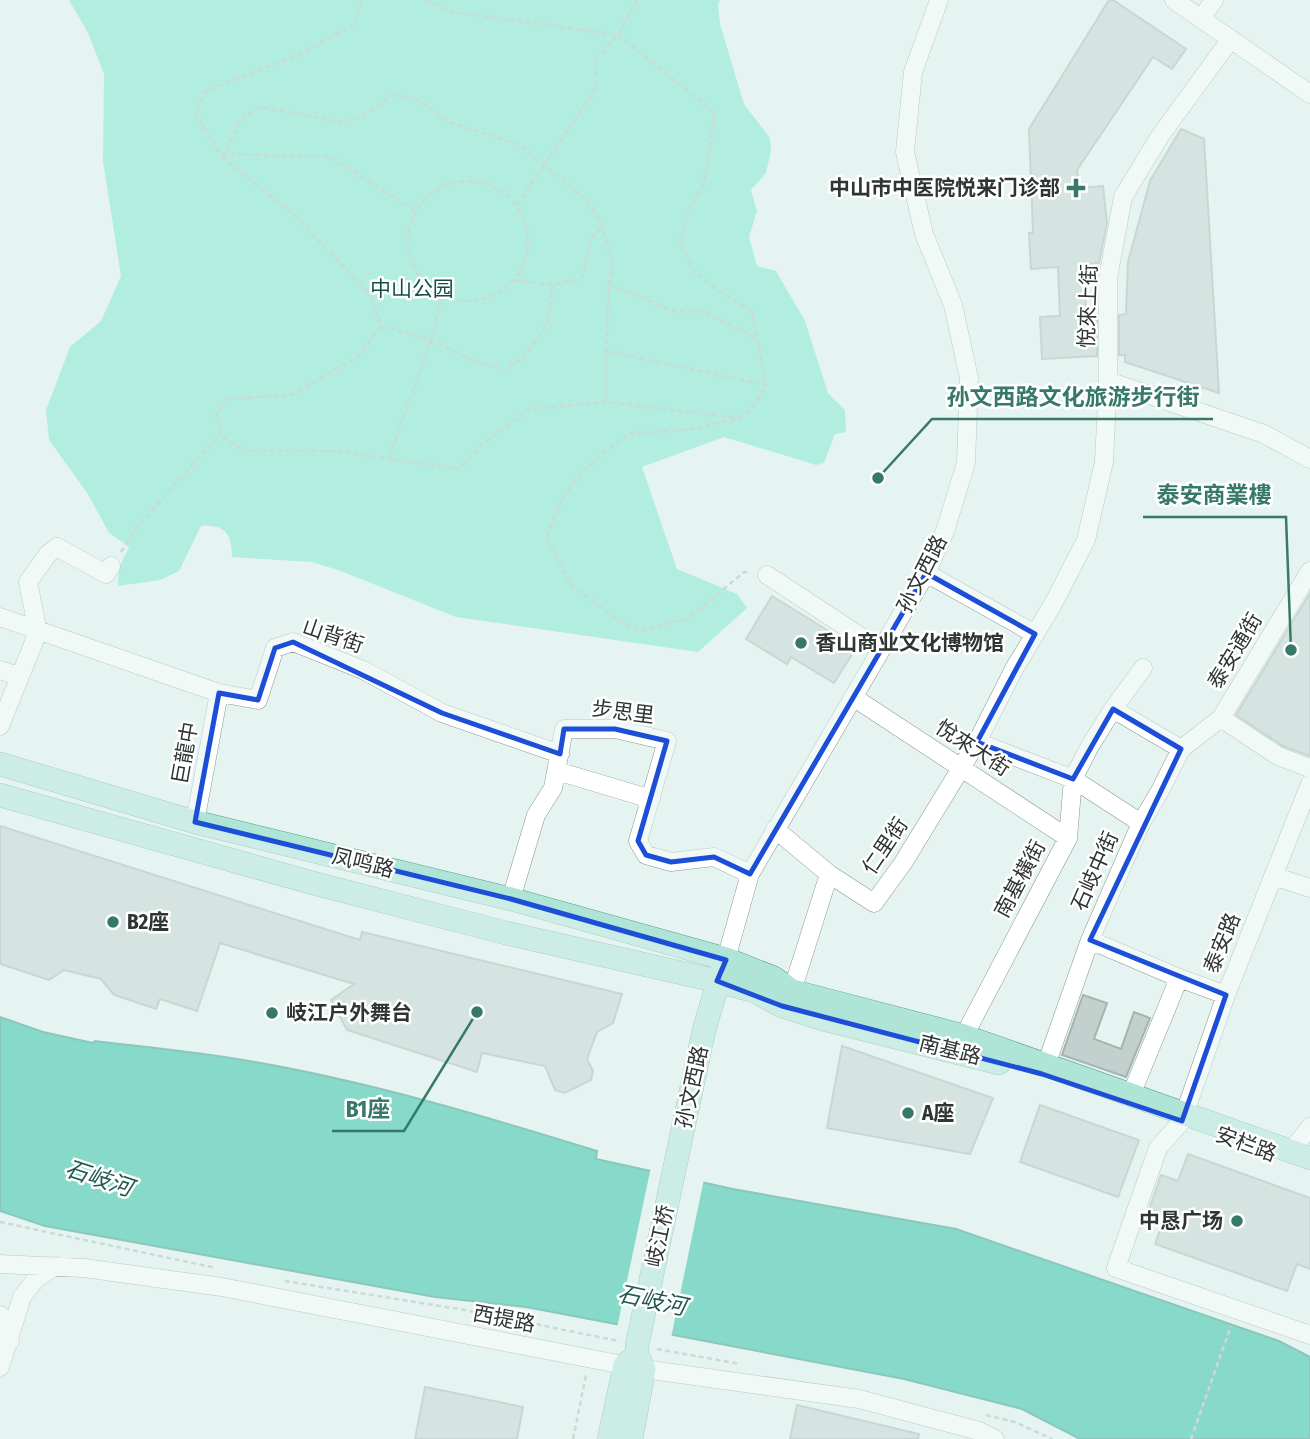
<svg xmlns="http://www.w3.org/2000/svg" width="1310" height="1439" font-family="'Fira Sans Condensed','Noto Sans SC',sans-serif">
<style>
.green{fill:#72e7cb}
.water{fill:#16b89b;stroke:#1e917c;stroke-width:2}
.pier{fill:#e5f4f0}
.building{fill:#c2d1cd;stroke:#a5b4af;stroke-width:2}
.lines{fill:none;stroke-linecap:round;stroke-linejoin:round}
.minor-casing{stroke:#889692;stroke-width:19}
.major-casing{stroke:#5e9c8d;stroke-width:24}
.path{stroke:#adb9b5;stroke-width:2.5;stroke-dasharray:5 3.5;stroke-linecap:butt}
.minor{stroke:#fff;stroke-width:18}
.major{stroke:#aee5d7;stroke-width:23}
.marked{fill:none;stroke:#1d4ed8;stroke-width:5;stroke-linejoin:round}
.poi-dot{fill:#377969;stroke:#fff;stroke-width:2.5}
.labels{text-anchor:middle;dominant-baseline:central;stroke-width:5;stroke-linejoin:round;paint-order:stroke}
.poi-label{font-size:21px;font-weight:bold;fill:#2f3533;stroke:#fff;text-anchor:start}
.park-label{font-size:21px;fill:#154f43;stroke:#fff}
.street-label{font-size:21px;fill:#2f3533;stroke:#fff}
.water-label{font-size:23px;font-style:italic;fill:#225a4e;stroke:#fff}
.leader{fill:none;stroke:#377969;stroke-width:2.5}
.callout-dot{fill:#377969;stroke:#fff;stroke-width:2.5}
.callout-label{font-size:23px;text-anchor:middle;font-weight:bold;fill:#377969;stroke:#fff;stroke-width:5;stroke-linejoin:round;paint-order:stroke}
</style>
<rect width="100%" height="100%" fill="#e5f4f0"/>
<!-- green -->
<path class="green" d="M69 0H720L718 5 720 24 744 104 770 138 771 151 766 173 751 190 757 211 749 237 757 266 776 271 805 321 828 393 845 410 846 432 835 434 824 463 816 465 724 437 642 467 677 569 737 594 747 608 698 652 456 617 341 571 312 562 232 557C232 535 226 524 201 526L179 571 160 580 118 586 119 568 129 547 109 533 88 494 49 440 46 410 70 347 101 321 121 276 103 161 104 74 88 33Z"/>
<!-- water -->
<path class="water" d="M0 1017 43 1032 93 1043 95 1041C144 1047 194 1052 243 1060 363 1080 481 1115 597 1151L596 1159 733 1189 956 1229 1279 1341 1310 1357V1439H1080L1022 1409 904 1379 526 1307 435 1297 45 1226 0 1211Z"/>
<!-- pier -->
<path class="pier" d="M651 1167 704 1179 671 1338 617 1328Z"/>
<!-- building -->
<path class="building" d="M1109 0H1113L1186 49 1172 69 1153 57 1077 170 1079 188 1103 186 1107 223 1099 263 1082 265 1087 317H1097V356L1042 359 1040 317 1060 316 1058 267 1031 269 1029 233H1033L1029 129Z
M1181 129 1204 139 1219 393 1125 362V355H1119V315L1126 314 1128 262 1150 181Z
M1310 593V756L1283 746 1236 715Z
M772 596 856 648 834 683 791 657 787 664 746 639Z
M0 826 360 940 362 932 622 994 613 1023 597 1032 587 1059 593 1071 591 1080 565 1093 555 1090 545 1066 482 1053 477 1072 347 1030 331 1000 354 984 220 943 197 1011 160 999 156 1009 114 995 101 979 64 970 49 980 0 964Z
M1083 995 1107 1003 1094 1039 1121 1049 1134 1012 1150 1018 1126 1077 1062 1055Z
M842 1046 993 1098 970 1154 827 1128Z
M1040 1105 1139 1140 1118 1197 1020 1162Z
M1188 1154 1310 1198V1269L1297 1264 1287 1291 1155 1244 1165 1216 1149 1210 1161 1175 1178 1181Z
M425 1387 523 1407 517 1439H415Z
M797 1405 919 1434 918 1439H790Z"/>
<g class="lines">
<!-- minor casing -->
<g class="minor-casing">
<path id="minor" d="M1174 0 1310 94
M1201 19 1214 0
M1108 381 1264 434 1310 459
M926 573 1035 634
M767 575 881 650
M0 617 219 693 258 700 275 648 293 642 363 670 442 713 560 754
M0 670 19 676
M853 697 1068 838
M1113 709 1181 749
M1221 718 1278 756 1310 768
M0 726 38 632 28 582 48 554 57 547 106 574 111 566
M977 742 1073 779 1141 823
M557 771 651 799
M1310 784 1226 995 1182 1121 1158 1148 1116 1268 1310 1335
M195 822 219 693
M775 829 829 874 874 903 903 863 977 742 1014 669 1053 604 1086 540 1104 462 1108 381V278L1123 197 1160 136 1230 40
M1273 876 1310 888
M511 899 536 815 553 788 564 729H615L667 741 638 841 646 855 671 862 714 857 750 874
M1090 940 1179 978 1226 995
M726 959 750 874 926 573 945 531 966 463 969 378 953 305 924 234 905 152 913 72 939 0
M792 991 829 874
M964 1036 1068 838 1073 779 1090 746 1113 709 1143 668
M1046 1065 1090 940 1141 823 1161 789 1181 749 1221 718 1310 571
M1131 1095 1179 978
M1292 1150 1310 1127
M0 1264 84 1268 222 1287 644 1369 859 1399 979 1431 995 1439
M0 1315 10 1341
M0 1367 22 1297 36 1279 55 1266"/>
</g>
<!-- major casing -->
<g class="major-casing">
<path id="major" d="M0 764 195 822 511 899 726 959 774 978 792 991 964 1036 1310 1158
M0 795 313 883 506 933 717 981 754 991 782 1006 823 1019 999 1063
M637 1355V1345L704 1030 722 969
M609 1439 625 1365 637 1355
M631 1439 644 1369 637 1355"/>
</g>
<!-- path -->
<path class="path" d="M361 0 355 24 296 56 206 91 195 113 222 157 293 214 371 295 381 326 357 357 292 395 226 399 216 415 221 433 225 439 246 451H336L460 469 480 446 530 409 606 402 740 418
M427 0 453 12 618 35 715 113 704 182 686 217 680 244 695 272 718 291 752 311 766 385 756 403 740 418 692 429 628 434 580 473 561 501 546 538 571 585 620 621 640 631 689 618 744 572 750 573
M222 157 243 117 260 107 342 122 363 116 394 94 421 101 446 121 518 144 588 201 602 225 613 264 609 284 606 351V401
M222 157 229 154 331 157 415 211
M408 241a60 60 0 1 1 120 0a60 60 0 1 1-120 0Z
M517 205 597 87 596 59 618 35 637 0
M514 280 553 285 582 278 591 239 602 226
M609 284 673 311H701L755 337
M381 326 431 340 471 360 504 369 524 358 547 325 553 285
M606 351 766 385
M389 458 431 340 442 296
M121 552 139 525 220 434
M0 1222 216 1268
M285 1281 465 1310 619 1341
M657 1349 740 1364
M986 1415 1015 1422 1052 1439
M573 1439 586 1375
M1191 1439 1231 1326"/>
<!-- minor -->
<use href="#minor" class="minor"/>
<!-- major -->
<use href="#major" class="major"/>
</g>
<!-- marked area -->
<path d="M0 0H1310V1439H0ZM926 573 1035 634 977 742 1073 779 1113 709 1181 749 1090 940 1226 995 1182 1121 1042 1074 782 1006 717 981 726 960 511 899 195 822 219 693 258 700 275 648 293 642 442 713 560 754 564 729H615L667 741 638 841 646 855 671 862 714 857 750 874Z" fill="#e5f4f0" fill-opacity=".55" fill-rule="evenodd"/>
<path class="marked" d="M926 573 1035 634 977 742 1073 779 1113 709 1181 749 1090 940 1226 995 1182 1121 1042 1074 782 1006 717 981 726 960 511 899 195 822 219 693 258 700 275 648 293 642 442 713 560 754 564 729H615L667 741 638 841 646 855 671 862 714 857 750 874Z"/>
<!-- markers -->
<g class="poi-dot">
<path d="M1072.5 177.5h7v7h7v7h-7v7h-7v-7h-7v-7h7z"/>
<circle cx="801" cy="643" r="7"/>
<circle cx="113" cy="922" r="7"/>
<circle cx="272" cy="1013" r="7"/>
<circle cx="908" cy="1113" r="7"/>
<circle cx="1237" cy="1221" r="7"/>
</g>
<g class="labels">
<!-- poi labels -->
<g class="poi-label">
<text x="1060" y="188" text-anchor="end">中山市中医院悦来门诊部</text>
<text x="815" y="643">香山商业文化博物馆</text>
<text x="127" y="922">B2座</text>
<text x="286" y="1013">岐江户外舞台</text>
<text x="922" y="1113">A座</text>
<text x="1223" y="1221" text-anchor="end">中恳广场</text>
</g>
<!-- park labels -->
<g class="park-label">
<text x="412" y="289">中山公园</text>
</g>
<!-- street labels -->
<g class="street-label">
<text transform="translate(1088 306) rotate(-88)">悅來上街</text>
<text transform="translate(922 574) rotate(-63)">孙文西路</text>
<text transform="translate(333 636) rotate(19)">山背街</text>
<text transform="translate(1235 651) rotate(-59)">泰安通街</text>
<text transform="translate(623 712) rotate(7)">步思里</text>
<text transform="translate(973 748) rotate(33)">悅來大街</text>
<text transform="translate(185 753) rotate(-80)">巨龍中</text>
<text transform="translate(885 846) rotate(-56)">仁里街</text>
<text transform="translate(363 863) rotate(14)">凤鸣路</text>
<text transform="translate(1095 871) rotate(-66)">石岐中街</text>
<text transform="translate(1020 879) rotate(-62)">南基橫街</text>
<text transform="translate(1222 943) rotate(-68)">泰安路</text>
<text transform="translate(950 1050) rotate(14)">南基路</text>
<text transform="translate(692 1087) rotate(-78)">孙文西路</text>
<text transform="translate(1246 1144) rotate(20)">安栏路</text>
<text transform="translate(660 1236) rotate(-78)">岐江桥</text>
<text transform="translate(504 1319) rotate(11)">西提路</text>
</g>
<!-- water labels -->
<g class="water-label">
<text transform="translate(99 1178) rotate(18)">石岐河</text>
<text transform="translate(652 1300) rotate(12)">石岐河</text>
</g>
</g>
<!-- callouts -->
<path class="leader" d="M878 478L932 419H1213M1291 650L1286 517H1143M477 1012L404 1131H332"/>
<g class="callout-dot">
<circle cx="878" cy="478" r="7"/>
<circle cx="1291" cy="650" r="7"/>
<circle cx="477" cy="1012" r="7"/>
</g>
<g class="callout-label">
<text x="1073" y="405">孙文西路文化旅游步行街</text>
<text x="1214" y="503">泰安商業樓</text>
<text x="368" y="1117">B1座</text>
</g>
</svg>
